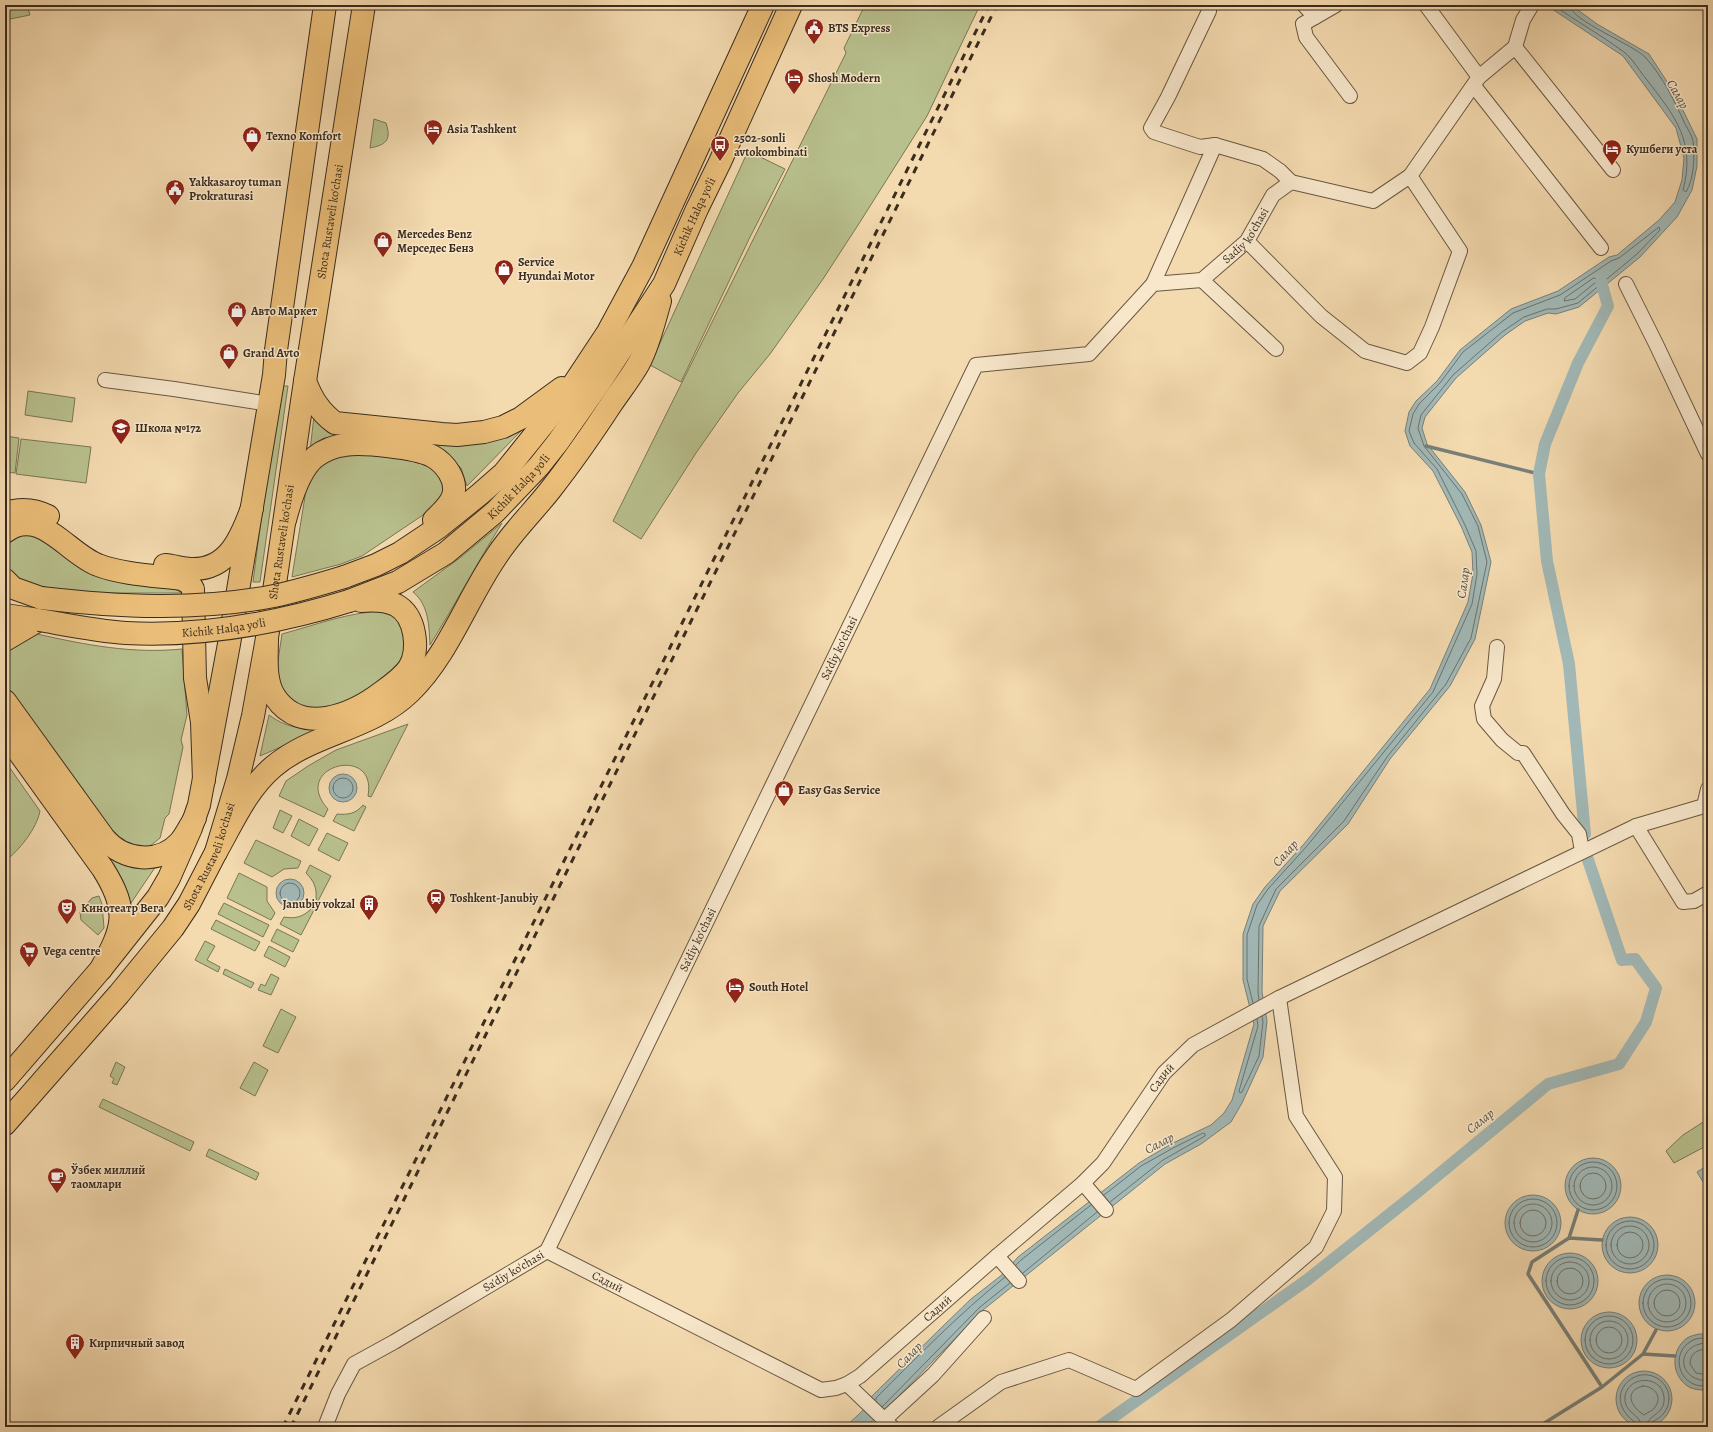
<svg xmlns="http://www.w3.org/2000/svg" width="1713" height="1432" font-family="Alegreya,serif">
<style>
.green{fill:#b8c08d;stroke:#7a7655}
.water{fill:#a1b8b6;stroke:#788079}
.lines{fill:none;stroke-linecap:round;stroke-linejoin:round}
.shore{stroke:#6e726a;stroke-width:1}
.stream{stroke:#788079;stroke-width:3.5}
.canal{stroke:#a1b8b6;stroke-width:12}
.street-casing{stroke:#695842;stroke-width:16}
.primary-casing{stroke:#3b2c1d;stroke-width:24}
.highway-casing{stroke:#3b2c1d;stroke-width:24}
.street{stroke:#f8e7cb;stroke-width:14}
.primary{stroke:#eabd78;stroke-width:22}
.highway{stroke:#eabd78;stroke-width:22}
.rail{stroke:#3b2c1d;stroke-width:3;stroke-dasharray:7 7;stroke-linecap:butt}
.highway-bridge-casing{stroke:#3b2c1d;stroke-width:24;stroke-linecap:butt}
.highway-bridge{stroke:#eabd78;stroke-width:22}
.labels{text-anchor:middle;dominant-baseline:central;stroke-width:3;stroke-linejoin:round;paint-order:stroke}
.poi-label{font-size:12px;font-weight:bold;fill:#3b2c1d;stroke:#f8e7cb;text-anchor:start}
.street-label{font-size:12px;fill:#3b2c1d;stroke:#f8e7cb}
.water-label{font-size:13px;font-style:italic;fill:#544f43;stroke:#f8e7cb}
</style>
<rect width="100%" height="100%" fill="#f4daaf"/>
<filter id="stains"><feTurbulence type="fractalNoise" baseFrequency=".005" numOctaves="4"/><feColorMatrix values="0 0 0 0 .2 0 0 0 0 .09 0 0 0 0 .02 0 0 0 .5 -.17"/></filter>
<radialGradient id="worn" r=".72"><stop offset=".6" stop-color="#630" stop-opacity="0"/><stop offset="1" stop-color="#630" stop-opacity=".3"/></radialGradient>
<!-- green -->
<path class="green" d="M5 5H27L30 15 10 19 5 26Z
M865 5H980L927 116 860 222 823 279 770 354 738 393 696 453 641 539 613 521 846 53 844 48Z
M374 119 386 123C392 141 385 145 370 148Z
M748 151 785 169 750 237 681 382 650 365Z
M283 386H288L260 582H253L265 489Z
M28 391 75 398 72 422 25 415Z
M314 416 323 423 525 427 467 486 461 468 447 454 310 451Z
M5 436 19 438 15 473 5 472Z
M21 439 91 447 86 483 16 474Z
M350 451 416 461 434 469 444 484 443 496 426 513 362 556 341 564 292 577 307 484 320 466Z
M502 523C477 563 455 605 430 645 429 626 429 605 413 592L461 557Z
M25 531 165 584 182 593H89L42 589 22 582 8 572 5 565V541Z
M383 611C401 618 401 626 408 642L401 665 353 701 315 711 297 705 282 689 276 674 282 634C315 625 349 612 383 611Z
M37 634C86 645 133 654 182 649L187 715 181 740 183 747 169 814 165 818 160 838 150 846 138 849 115 838 5 690V647L19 640Z
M269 715C290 730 304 729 329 726L260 756Z
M408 724 371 797 368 796C378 743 289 766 328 809L324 817 279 796 286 781 308 766 336 750Z
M5 761 40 811C37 828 19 851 5 861Z
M363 805 366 807 354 831 333 821 337 814C347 815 356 814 363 805Z
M280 810 292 816 283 833 273 828Z
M299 819 318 829 309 846 291 836Z
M327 833 348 843 339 861 318 850Z
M256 840 301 861 298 868 284 869 272 877 244 863Z
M98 848 156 866 129 906Z
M310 865 331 876 318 901 316 899C317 888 314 881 306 873Z
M239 873 267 887V901L275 913 271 920 227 898Z
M99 896 102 904 104 928 98 935 81 920 80 912 92 898Z
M224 903 269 925 263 937 218 914Z
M311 909 314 910 301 935 280 924 284 917C295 919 303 917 311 909Z
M216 920 260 942 255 951 211 929Z
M277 929 299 940 293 952 271 941Z
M205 941 215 946 207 960 220 967 218 972 195 960Z
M269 946 290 957 285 967 264 956Z
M225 969 254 983 251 988 223 974Z
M271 974 279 978 271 995 258 990 261 984 265 986Z
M281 1009 296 1017 278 1053 263 1046Z
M116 1062 125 1067 117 1085 112 1083 114 1079 110 1076Z
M254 1062 268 1070 255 1096 240 1088Z
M103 1099 194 1142 190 1151 99 1107Z
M1708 1119V1145L1674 1163 1666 1151 1683 1135Z
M209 1149 259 1173 256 1180 206 1156Z"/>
<!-- water -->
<path class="water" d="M1546 5H1571L1597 24 1649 54 1675 94 1697 139V166L1692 190 1677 217 1640 257 1579 307 1556 314 1548 313 1525 321 1505 335 1456 378 1425 417 1422 428 1427 444 1465 492 1481 525 1491 562 1475 639 1450 686 1390 759 1348 824 1280 891 1263 926 1262 992 1267 1021 1263 1057 1242 1103 1231 1122 1201 1144 1165 1164 983 1310 891 1404 866 1427H845L872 1402 871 1397 942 1327 971 1299 1003 1274 1018 1257 1139 1163 1171 1144 1211 1125 1224 1113 1232 1100 1254 1024 1243 980V934L1253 904 1265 887 1304 844 1430 689 1468 602 1473 574 1472 552 1461 526 1433 471 1410 446 1405 431 1409 412 1416 401 1437 381 1460 350 1511 309 1558 291 1609 257 1617 255 1659 220 1675 202 1682 180 1684 158 1676 128 1623 56Z
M329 788a14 14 0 1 1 28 0a14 14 0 1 1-28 0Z
M276 893a14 14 0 1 1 28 0a14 14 0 1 1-28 0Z
M1565 1186a28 28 0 1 1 56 0a28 28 0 1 1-56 0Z
M1708 1165V1190L1697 1172Z
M1505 1223a28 28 0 1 1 56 0a28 28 0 1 1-56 0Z
M1602 1245a28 28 0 1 1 56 0a28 28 0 1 1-56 0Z
M1542 1281a28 28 0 1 1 56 0a28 28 0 1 1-56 0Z
M1639 1303a28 28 0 1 1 56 0a28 28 0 1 1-56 0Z
M1581 1340a28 28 0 1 1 56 0a28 28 0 1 1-56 0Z
M1699 1334H1708V1390C1700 1390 1692 1390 1686 1385 1671 1373 1671 1350 1687 1338 1690 1336 1695 1335 1699 1334Z
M1616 1399a28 28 0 1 1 56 0a28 28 0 1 1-56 0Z"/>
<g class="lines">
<!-- shore -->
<path class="shore" d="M1553 5C1576 21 1601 35 1624 52 1633 59 1640 72 1647 80 1675 116 1696 142 1683 190L1686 192C1694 179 1695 156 1693 141 1692 136 1688 129 1685 124 1675 102 1663 77 1646 58 1635 45 1571 21 1569 5
M1594 278 1597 279 1596 282 1575 299 1564 301 1565 298Z
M333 788a10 10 0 1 1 20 0a10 10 0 1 1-20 0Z
M280 893a10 10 0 1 1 20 0a10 10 0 1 1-20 0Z
M1253 1003 1247 979V935L1257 905 1268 889 1307 846 1433 692 1472 604 1477 574 1476 551 1465 525 1437 469 1414 443 1409 431 1413 414 1419 404 1440 383 1463 352 1513 313 1560 295 1611 261 1619 258 1659 227 1660 230 1637 254 1578 303 1556 309H1547L1524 317 1502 332 1453 375 1421 415 1418 428 1424 446 1462 494 1478 526 1487 562 1471 638 1446 684 1387 757 1344 821 1276 889 1259 926 1258 992 1259 1000
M1257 1019 1258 1026 1239 1091 1240 1093 1242 1092 1259 1056 1263 1022 1262 1016
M1569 1186a24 24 0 1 1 48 0a24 24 0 1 1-48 0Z
M1574 1186a19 19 0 1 1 38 0a19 19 0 1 1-38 0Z
M1580 1186a13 13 0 1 1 26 0a13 13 0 1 1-26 0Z
M1104 1195 1141 1166 1173 1148 1203 1133 1205 1134V1136L1163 1160 1110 1202
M1509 1223a24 24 0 1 1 48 0a24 24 0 1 1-48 0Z
M1514 1223a19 19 0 1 1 38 0a19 19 0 1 1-38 0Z
M1520 1223a13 13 0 1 1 26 0a13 13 0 1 1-26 0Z
M1606 1245a24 24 0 1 1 48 0a24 24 0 1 1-48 0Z
M1611 1245a19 19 0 1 1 38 0a19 19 0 1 1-38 0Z
M1617 1245a13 13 0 1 1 26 0a13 13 0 1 1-26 0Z
M1546 1281a24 24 0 1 1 48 0a24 24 0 1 1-48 0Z
M1551 1281a19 19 0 1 1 38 0a19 19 0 1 1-38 0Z
M1016 1265 1021 1260 1091 1205
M1557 1281a13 13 0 1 1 26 0a13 13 0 1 1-26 0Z
M1023 1273 1097 1212
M1643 1303a24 24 0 1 1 48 0a24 24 0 1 1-48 0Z
M1648 1303a19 19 0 1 1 38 0a19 19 0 1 1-38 0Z
M1654 1303a13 13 0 1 1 26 0a13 13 0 1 1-26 0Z
M1585 1340a24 24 0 1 1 48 0a24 24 0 1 1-48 0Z
M1590 1340a19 19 0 1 1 38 0a19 19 0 1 1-38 0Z
M1596 1340a13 13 0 1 1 26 0a13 13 0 1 1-26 0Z
M1708 1338C1702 1338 1695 1338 1690 1342 1675 1351 1676 1373 1690 1382 1695 1386 1702 1386 1708 1386
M1708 1343C1676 1343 1675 1380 1708 1381
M1708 1349C1698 1349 1690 1353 1690 1364L1696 1373 1708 1375
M1643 1386C1654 1386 1663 1397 1655 1407 1653 1411 1648 1412 1644 1415 1631 1407 1623 1391 1643 1386Z
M876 1400V1398C918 1356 959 1314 1005 1277
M882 1407 980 1307 1010 1283
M1637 1427 1636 1423C1598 1396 1638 1359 1662 1382 1666 1386 1669 1392 1669 1398 1669 1410 1662 1417 1652 1422L1651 1427
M1642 1427C1641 1413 1623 1414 1625 1396 1629 1375 1662 1375 1664 1397 1666 1415 1647 1414 1646 1427"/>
<!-- stream -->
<path class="stream" d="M1426 446 1539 474
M1578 1210 1569 1238 1532 1262 1528 1274 1602 1387
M1569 1238 1602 1240
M1643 1354 1675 1356
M1538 1427 1602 1387 1643 1354 1656 1330"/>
<!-- canal -->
<path class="canal" d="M1585 834 1569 664 1547 561 1539 474 1545 444 1578 363 1608 306 1601 281
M1099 1427 1307 1280 1415 1194 1548 1084 1619 1064 1646 1022 1656 988 1635 959 1622 960 1587 857"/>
<!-- street casing -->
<g class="street-casing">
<g id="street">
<path d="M1304 5 1315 17"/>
<path d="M1336 5 1303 24 1306 37 1350 96"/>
<path d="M1426 5 1479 77"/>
<path d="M1209 11 1168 97 1151 128 1154 132 1200 147 1215 145 1263 159 1280 171 1291 182"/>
<path d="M1515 47 1613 170"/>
<path d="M1474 86 1601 248"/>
<path d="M1247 241 1321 316 1365 351 1407 363 1420 353 1432 327 1460 251 1410 176"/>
<path d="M1202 280 1276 349"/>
<path d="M1153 284 1215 145"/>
<path d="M1626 284 1656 344 1708 454"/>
<path d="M105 380 174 389 269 404"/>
<path d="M1497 647 1494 679 1482 706 1484 719 1502 740 1518 753H1523L1563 814 1579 834 1582 851"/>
<path d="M1704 806 1708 789"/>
<path d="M1636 826 1683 902 1694 901 1708 893"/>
<path d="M1083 1183 1106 1210"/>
<path id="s1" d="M547 1251 821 1390 836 1388 847 1384 860 1376 997 1256 1083 1183 1103 1163 1164 1073 1193 1045 1279 998 1636 826 1704 806 1708 808"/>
<path d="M997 1256 1019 1281"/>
<path d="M847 1384 892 1427"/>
<path d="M884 1420 933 1375 984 1318"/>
<path id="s2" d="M325 1427 338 1394 354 1364 394 1342 547 1251 976 365 1089 354 1153 284 1202 280 1247 241 1273 195 1291 182 1373 201 1410 176 1479 77 1515 47 1523 20 1532 5"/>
<path d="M938 1427 1001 1382 1069 1360 1136 1389 1231 1320 1316 1247 1334 1211 1335 1177 1296 1116 1279 998"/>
</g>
</g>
<!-- primary casing -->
<g class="primary-casing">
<g id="primary">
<path d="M5 1080 101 969 158 897 169 878 191 828 199 805 229 644 274 375 276 350 325 5"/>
<path id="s3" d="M5 1124 119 994 173 928 189 904 216 852 238 779 253 716 267 638 305 381 364 5"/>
</g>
</g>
<!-- highway casing -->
<g class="highway-casing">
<g id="highway">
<path d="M305 381C312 399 320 412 335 423L442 434 457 435 484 432 503 427 521 418 562 388"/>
<path d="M5 513C20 508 34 509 48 516"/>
<path d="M285 520C290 501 299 470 315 457 323 451 335 446 345 445 363 442 416 448 432 456 445 463 458 480 453 496 450 505 441 513 434 520"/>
<path d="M5 532C39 505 68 554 98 565 120 574 158 576 182 579L189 583 193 589 195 678 202 722 204 780"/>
<path d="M165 565C173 566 182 568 190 569 228 571 241 538 252 508"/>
<path d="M344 577 376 565 400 553 439 527 480 494 504 473 565 397 608 332 643 267 763 5"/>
<path d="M5 580 13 588 41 598"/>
<path id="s4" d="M349 601 398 582 446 553 495 512 539 466 558 442 600 382 664 284 697 209 720 162 791 5"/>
<path d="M5 615 39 620"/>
<path d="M267 638C267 656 264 681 275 697 301 736 352 715 382 692 392 685 402 678 409 668 420 650 416 616 396 605 385 600 373 600 361 601"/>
<path d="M5 640 39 620"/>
<path d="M5 701 104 838C123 861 159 865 180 842 186 835 190 826 195 818"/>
<path d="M5 733 103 869C130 912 123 928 101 969"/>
<path d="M216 852C232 824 247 789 273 767 313 733 371 730 410 692 448 655 466 601 496 557 512 532 533 512 551 489 573 461 593 432 612 403 621 390 631 377 639 363 649 344 654 322 660 301"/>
</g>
</g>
<!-- street -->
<use href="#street" class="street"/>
<!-- primary -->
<use href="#primary" class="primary"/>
<!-- highway -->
<use href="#highway" class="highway"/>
<!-- rail -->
<path class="rail" d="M283 1427 989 5
M291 1427 997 5"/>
<!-- highway-bridge casing -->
<g class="highway-bridge-casing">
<g id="highway-bridge">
<path d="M41 598C118 607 197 611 274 596 297 591 321 584 344 577"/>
<path id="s5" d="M39 620C68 625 97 631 126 633 202 637 278 623 349 601"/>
</g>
</g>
<!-- highway-bridge -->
<use href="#highway-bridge" class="highway-bridge"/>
</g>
<!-- icons -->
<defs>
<g id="civic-pin" transform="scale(1)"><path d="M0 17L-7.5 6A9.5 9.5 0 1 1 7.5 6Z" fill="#8f2418" stroke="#f8e7cb"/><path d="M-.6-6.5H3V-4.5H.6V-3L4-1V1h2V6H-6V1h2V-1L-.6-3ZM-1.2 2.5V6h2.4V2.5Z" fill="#fff"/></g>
<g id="hotel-pin" transform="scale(1)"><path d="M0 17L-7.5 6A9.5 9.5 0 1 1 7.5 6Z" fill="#8f2418" stroke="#f8e7cb"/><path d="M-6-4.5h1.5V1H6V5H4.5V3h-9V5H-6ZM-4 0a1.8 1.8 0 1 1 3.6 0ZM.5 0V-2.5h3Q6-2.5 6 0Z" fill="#fff"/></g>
<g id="shop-pin" transform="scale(1)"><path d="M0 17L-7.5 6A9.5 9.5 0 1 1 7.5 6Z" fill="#8f2418" stroke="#f8e7cb"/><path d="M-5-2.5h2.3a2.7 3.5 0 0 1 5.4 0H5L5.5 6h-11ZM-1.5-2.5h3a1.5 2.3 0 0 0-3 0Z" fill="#fff"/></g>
<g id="bus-pin" transform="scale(1)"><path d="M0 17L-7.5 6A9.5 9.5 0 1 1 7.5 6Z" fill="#8f2418" stroke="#f8e7cb"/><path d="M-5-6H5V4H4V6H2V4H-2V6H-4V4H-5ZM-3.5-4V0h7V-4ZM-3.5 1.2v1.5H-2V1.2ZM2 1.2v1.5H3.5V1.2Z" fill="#fff"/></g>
<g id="school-pin" transform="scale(1)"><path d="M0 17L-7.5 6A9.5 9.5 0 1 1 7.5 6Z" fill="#8f2418" stroke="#f8e7cb"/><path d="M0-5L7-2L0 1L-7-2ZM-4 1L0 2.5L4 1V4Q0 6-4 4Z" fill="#fff"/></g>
<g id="station-pin" transform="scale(1)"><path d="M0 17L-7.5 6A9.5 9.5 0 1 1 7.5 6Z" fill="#8f2418" stroke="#f8e7cb"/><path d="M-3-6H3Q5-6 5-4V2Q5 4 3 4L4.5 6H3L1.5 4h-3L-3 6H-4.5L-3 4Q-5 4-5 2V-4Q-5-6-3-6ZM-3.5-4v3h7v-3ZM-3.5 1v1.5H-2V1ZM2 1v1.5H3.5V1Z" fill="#fff"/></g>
<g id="building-pin" transform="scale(1)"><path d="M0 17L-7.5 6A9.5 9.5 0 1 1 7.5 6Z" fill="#8f2418" stroke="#f8e7cb"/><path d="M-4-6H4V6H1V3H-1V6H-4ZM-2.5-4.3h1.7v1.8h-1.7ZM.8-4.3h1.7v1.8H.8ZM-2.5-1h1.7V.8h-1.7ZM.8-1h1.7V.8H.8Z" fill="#fff"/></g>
<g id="theatre-pin" transform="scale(1)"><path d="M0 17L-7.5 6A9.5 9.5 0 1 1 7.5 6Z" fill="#8f2418" stroke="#f8e7cb"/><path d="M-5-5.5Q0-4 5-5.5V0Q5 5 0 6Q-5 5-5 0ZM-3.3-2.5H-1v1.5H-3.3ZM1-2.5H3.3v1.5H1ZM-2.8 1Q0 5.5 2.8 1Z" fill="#fff"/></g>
<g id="supermarket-pin" transform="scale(1)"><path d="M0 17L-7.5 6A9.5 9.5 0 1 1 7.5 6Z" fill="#8f2418" stroke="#f8e7cb"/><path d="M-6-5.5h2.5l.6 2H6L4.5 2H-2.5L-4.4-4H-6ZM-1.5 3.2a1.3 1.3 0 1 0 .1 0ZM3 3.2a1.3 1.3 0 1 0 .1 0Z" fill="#fff"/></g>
<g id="cafe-pin" transform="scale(1)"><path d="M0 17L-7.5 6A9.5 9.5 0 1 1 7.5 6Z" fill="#8f2418" stroke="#f8e7cb"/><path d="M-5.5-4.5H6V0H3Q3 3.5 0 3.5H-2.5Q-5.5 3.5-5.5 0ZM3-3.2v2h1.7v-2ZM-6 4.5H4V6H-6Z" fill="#fff"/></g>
</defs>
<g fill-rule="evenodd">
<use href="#civic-pin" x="814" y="28"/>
<use href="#hotel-pin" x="794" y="78"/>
<use href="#hotel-pin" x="433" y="129"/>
<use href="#shop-pin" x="252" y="136"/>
<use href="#bus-pin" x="720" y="145"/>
<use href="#hotel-pin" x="1612" y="149"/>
<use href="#civic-pin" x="175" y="189"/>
<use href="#shop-pin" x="383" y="241"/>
<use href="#shop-pin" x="504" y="269"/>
<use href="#shop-pin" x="237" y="311"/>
<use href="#shop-pin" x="229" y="353"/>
<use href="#school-pin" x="121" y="428"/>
<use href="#shop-pin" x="784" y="790"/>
<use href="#station-pin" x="436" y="898"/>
<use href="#building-pin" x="369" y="904"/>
<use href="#theatre-pin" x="67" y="908"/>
<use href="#supermarket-pin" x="29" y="951"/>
<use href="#hotel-pin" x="735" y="987"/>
<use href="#cafe-pin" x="57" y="1177"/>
<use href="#building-pin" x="75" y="1343"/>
</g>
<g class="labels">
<!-- poi labels -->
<g class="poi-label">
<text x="828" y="28">BTS Express</text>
<text x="808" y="78">Shosh Modern</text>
<text x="447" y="129">Asia Tashkent</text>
<text x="266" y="136">Texno Komfort</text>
<text x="734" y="138">2502-sonli<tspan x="734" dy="14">avtokombinati</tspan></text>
<text x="1626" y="149">Кушбеги уста</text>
<text x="189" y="182">Yakkasaroy tuman<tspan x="189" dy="14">Prokraturasi</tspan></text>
<text x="397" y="234">Mercedes Benz<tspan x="397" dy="14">Мерседес Бенз</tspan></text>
<text x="518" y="262">Service<tspan x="518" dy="14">Hyundai Motor</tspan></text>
<text x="251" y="311">Авто Маркет</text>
<text x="243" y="353">Grand Avto</text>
<text x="135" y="428">Школа №172</text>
<text x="798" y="790">Easy Gas Service</text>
<text x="450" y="898">Toshkent-Janubiy</text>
<text x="355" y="904" text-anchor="end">Janubiy vokzal</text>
<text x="81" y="908">Кинотеатр Вега</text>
<text x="43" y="951">Vega centre</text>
<text x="749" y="987">South Hotel</text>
<text x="71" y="1170">Ўзбек миллий<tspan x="71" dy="14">таомлари</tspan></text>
<text x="89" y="1343">Кирпичный завод</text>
</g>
<!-- street labels -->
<g class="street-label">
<text stroke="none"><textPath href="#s4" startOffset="531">Kichik Halqa yo'li</textPath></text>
<text stroke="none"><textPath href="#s3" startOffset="987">Shota Rustaveli ko'chasi</textPath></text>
<text stroke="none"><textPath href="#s2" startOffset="1598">Sadiy ko'chasi</textPath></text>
<text stroke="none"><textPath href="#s4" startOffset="207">Kichik Halqa yo'li</textPath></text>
<text stroke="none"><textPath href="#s3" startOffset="663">Shota Rustaveli ko'chasi</textPath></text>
<text stroke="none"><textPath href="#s5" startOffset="186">Kichik Halqa yo'li</textPath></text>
<text stroke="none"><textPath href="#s2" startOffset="963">Sa'diy ko'chasi</textPath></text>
<text stroke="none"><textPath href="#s3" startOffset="339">Shota Rustaveli ko'chasi</textPath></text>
<text stroke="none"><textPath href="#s2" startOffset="639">Sa'diy ko'chasi</textPath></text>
<text stroke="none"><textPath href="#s1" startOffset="776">Садий</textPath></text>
<text stroke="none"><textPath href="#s2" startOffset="254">Sa'diy ko'chasi</textPath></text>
<text stroke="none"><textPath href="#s1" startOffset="68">Садий</textPath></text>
<text stroke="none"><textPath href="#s1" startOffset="452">Садий</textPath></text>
</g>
<!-- water labels -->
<g class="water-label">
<text transform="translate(1678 94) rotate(60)">Салар</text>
<text transform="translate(1463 583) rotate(-82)">Салар</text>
<text transform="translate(1285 853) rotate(-48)">Салар</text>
<text transform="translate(1480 1121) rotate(-39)">Салар</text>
<text transform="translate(1159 1143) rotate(-28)">Салар</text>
<text transform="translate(909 1355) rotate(-46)">Салар</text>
</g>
</g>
<!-- margin -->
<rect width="1713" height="1432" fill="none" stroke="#f4daaf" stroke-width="20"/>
<rect x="6" y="6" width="1701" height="1420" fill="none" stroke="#3b2c1d" stroke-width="2"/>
<rect x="10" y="10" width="1693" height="1412" fill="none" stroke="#3b2c1d"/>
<rect width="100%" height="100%" filter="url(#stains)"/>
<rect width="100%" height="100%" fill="url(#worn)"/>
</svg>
